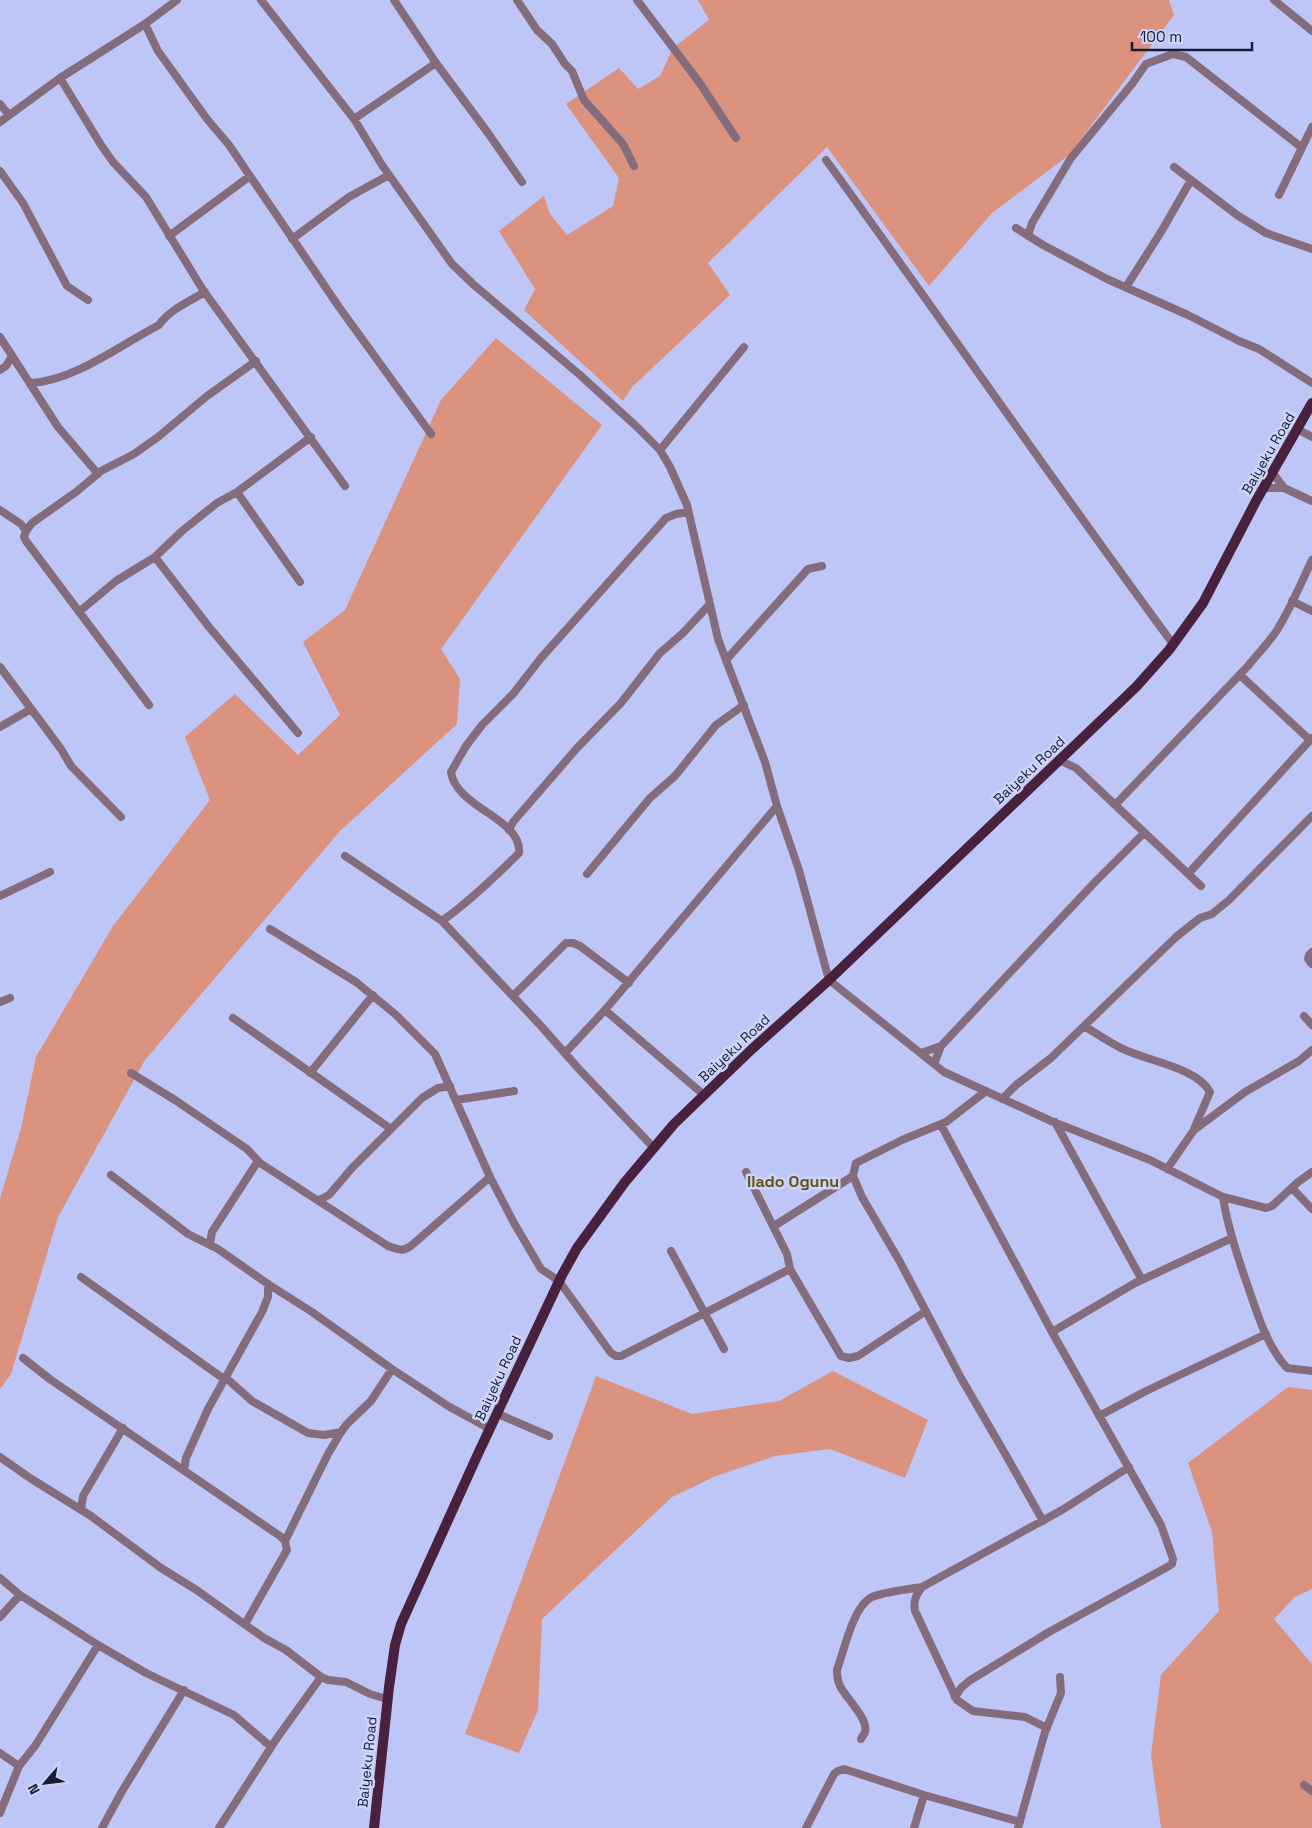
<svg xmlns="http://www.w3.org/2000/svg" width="1312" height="1828" font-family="'Space Grotesk',sans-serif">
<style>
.green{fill:#db927e}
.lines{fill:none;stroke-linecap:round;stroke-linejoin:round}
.minor{stroke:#846c7d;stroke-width:8}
.major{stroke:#48213f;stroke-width:10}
.labels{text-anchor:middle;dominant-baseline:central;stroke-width:5;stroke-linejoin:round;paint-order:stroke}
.street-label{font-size:14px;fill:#181c32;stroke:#cdd4f9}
.quarter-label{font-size:16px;font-weight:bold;fill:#605315;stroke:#cdd4f9}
</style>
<rect width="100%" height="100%" fill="#bdc6f7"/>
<!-- green -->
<path class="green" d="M698 0H1169L1174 15 1069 155 992 213 929 286 827 147 708 263 730 295 632 387 623 401 524 310 535 289 499 231 544 196 550 214 567 235 613 206 619 178 566 104 619 68 638 89 660 76 673 48 709 20Z
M496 338 602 425 441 649 460 679 457 724 340 831 145 1060 58 1217 11 1374 0 1389V1199L21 1128 36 1057 113 926 210 800 185 737 235 694 298 755 340 715 303 642 345 610 441 400Z
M833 1371 928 1420 905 1478 830 1449 775 1456 716 1476 672 1497 542 1619 538 1710 519 1753 465 1734 596 1376 692 1414 779 1401Z
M1288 1387 1312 1390V1589L1295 1597 1274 1619 1312 1664V1828H1161L1151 1755 1161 1675 1219 1611 1212 1532 1188 1463Z"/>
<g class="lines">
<!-- minor -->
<path class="minor" d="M261 0 354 119 382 165 452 264 474 285 580 375 636 426 660 450 670 467 687 505 718 639 765 762 777 806 799 870 829 980 944 1072 1051 1121 1150 1160 1223 1197C1227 1225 1236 1252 1245 1278 1256 1309 1265 1344 1287 1368L1312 1371
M394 0 436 63 488 133 522 182
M517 0 537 30 552 44 565 64 572 71 584 100 623 144 634 166
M637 0 699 82 736 138
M1274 0 1312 31
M145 24 158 51 207 119 229 145 339 307 431 434
M60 78 101 145 113 162 146 197 203 290 345 486
M0 104 9 115
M354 119 436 63
M0 122 60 78 145 24 177 0
M826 160C943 321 1055 484 1173 644
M1174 167 1237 215 1266 233 1312 249
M0 171 23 203 67 286 88 300
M1279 195 1312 127
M1016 228 1043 245 1107 279 1188 315 1239 341 1259 349 1312 383
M169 236 250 176
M1028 236 1032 223 1071 158 1132 84 1146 64 1173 54 1186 57 1301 147
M292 239 349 197 389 175
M1126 287 1161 232 1191 180
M0 337 58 427 98 474
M0 370 6 366 12 356
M31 383C74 381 122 344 159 325 169 310 190 301 205 292
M1297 429 1312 437
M660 450 744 347
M1272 472 1284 488
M1264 488H1284L1312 501
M237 492 300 582
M0 510 21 524 26 531
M155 557 209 627 298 733
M1292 601 1312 611
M80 611 116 581 155 557 182 531 217 503 237 492 311 437
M726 660 808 569 822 566
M0 667 61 749 71 766 121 817
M1240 675 1310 740
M149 705 26 541 24 537 26 531 32 523 76 492 101 471 134 454 158 437 207 396 256 361
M0 727 31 709
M1059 760 1076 768 1201 886
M1115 805 1248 666C1257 654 1269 643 1277 630 1291 608 1301 583 1312 560
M509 830 513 822 577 748 621 703 660 653 683 633 710 604
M345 856 442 921 541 1026 578 1068 653 1147
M587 874 650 798 675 776 716 725 744 705
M1188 874 1312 738
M0 896 50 872
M442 921C470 901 495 877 519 853 522 818 456 808 451 772L466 746 482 725 513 694 541 658 666 518 676 514 688 512
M270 929 356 982 395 1014 435 1054 490 1177 514 1223 541 1269 559 1281 611 1353 616 1356H621L790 1269
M1312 952 1309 955 1308 959 1312 964
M513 996 566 943H573L580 946 629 983
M0 1002 10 998
M605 1010 704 1095
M1304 1016 1312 1025
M233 1018 391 1129
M1084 1026C1096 1033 1108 1042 1121 1048 1146 1061 1197 1067 1210 1092L1194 1129
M565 1053 605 1010 777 806
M921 1053 941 1046
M934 1064 941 1046 1096 881 1144 833
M131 1073 175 1100 247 1149 260 1163 388 1246C399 1250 403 1252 412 1245L490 1177
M310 1073 373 995
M986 1091 946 1122 902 1140 856 1163 853 1176 862 1197 900 1262 961 1378 1007 1457 1043 1521
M1002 1099 1016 1085 1051 1058 1176 937 1200 918 1212 914 1229 900 1312 816
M456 1100 514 1091
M1055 1122 1142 1280
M941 1125 1052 1332 1161 1525 1173 1559 1172 1564 1169 1566 1049 1632 969 1681 961 1688 955 1697
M1167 1169 1194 1130 1245 1092 1299 1061 1312 1050
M746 1172 787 1254 790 1269 841 1356 849 1358 858 1356 926 1311
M111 1175 188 1234 218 1249 268 1284 312 1312 392 1369 448 1406 490 1429
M1292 1188 1312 1209
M1223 1197 1266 1208 1272 1206 1298 1182 1312 1172
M319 1200 329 1195 352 1168 422 1098 438 1088 450 1086
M774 1226 853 1176
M210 1244 212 1232 258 1161
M671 1251 724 1349
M81 1277 224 1379
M1052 1332 1135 1283 1232 1238
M23 1358 51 1380 280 1536 285 1541 287 1550 245 1624
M225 1377 252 1401 308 1433 324 1435 341 1432
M498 1414 549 1436
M1099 1416 1146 1391 1266 1334
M0 1457 30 1478 91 1516 161 1568 195 1589 264 1638 286 1650 321 1677 328 1680 346 1682 370 1694 387 1699
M184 1470 186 1458 208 1409 262 1312 268 1297V1284
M81 1510 83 1496 123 1428
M285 1541 328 1454 341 1432 347 1424 371 1401 392 1369
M0 1578 20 1595 98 1645 146 1673 234 1715 271 1747
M0 1617 20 1595
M1047 1728 1025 1717 973 1711 957 1700 915 1611C913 1601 916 1595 922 1587L1062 1510 1129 1467
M861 1739C862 1736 865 1734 865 1732 869 1719 845 1697 840 1686 837 1680 837 1676 837 1670 844 1651 853 1606 872 1597 884 1592 909 1589 922 1587
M0 1753 19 1766
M1304 1785 1312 1791
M0 1813 19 1766 35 1746 98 1645
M102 1828 121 1793 184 1690
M219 1828 277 1738 321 1677
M806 1828 834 1774 838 1771 844 1769 924 1795 1020 1822
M914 1828 924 1795
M1018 1828 1045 1732 1061 1693 1060 1677"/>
<!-- major -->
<path class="major" d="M374 1828 389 1687 395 1645 401 1624 477 1456 562 1275 577 1248 625 1182 674 1124 752 1049 829 980 1136 687 1169 650 1203 603 1256 501 1312 403"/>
</g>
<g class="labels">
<!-- street labels -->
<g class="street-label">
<text transform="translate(1268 453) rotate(-60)">Baiyeku Road</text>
<text transform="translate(1029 770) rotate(-43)">Baiyeku Road</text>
<text transform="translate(734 1048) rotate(-43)">Baiyeku Road</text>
<text transform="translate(498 1378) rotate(-65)">Baiyeku Road</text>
<text transform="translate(367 1762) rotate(-84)">Baiyeku Road</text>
</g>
<!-- quarter labels -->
<g class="quarter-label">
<text x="793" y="1181">Ilado Ogunu</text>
</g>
</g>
<!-- north arrow -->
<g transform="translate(45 1783) rotate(242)" stroke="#cdd4f9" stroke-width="4" paint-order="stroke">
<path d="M0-4L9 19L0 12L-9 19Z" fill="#181c32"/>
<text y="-8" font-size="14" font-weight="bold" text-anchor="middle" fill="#181c32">N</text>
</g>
<!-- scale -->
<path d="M1132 42v8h120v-8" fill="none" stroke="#181c32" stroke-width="2.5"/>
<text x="1140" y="42" font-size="15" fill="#181c32" stroke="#cdd4f9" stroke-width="4" paint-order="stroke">100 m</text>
</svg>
